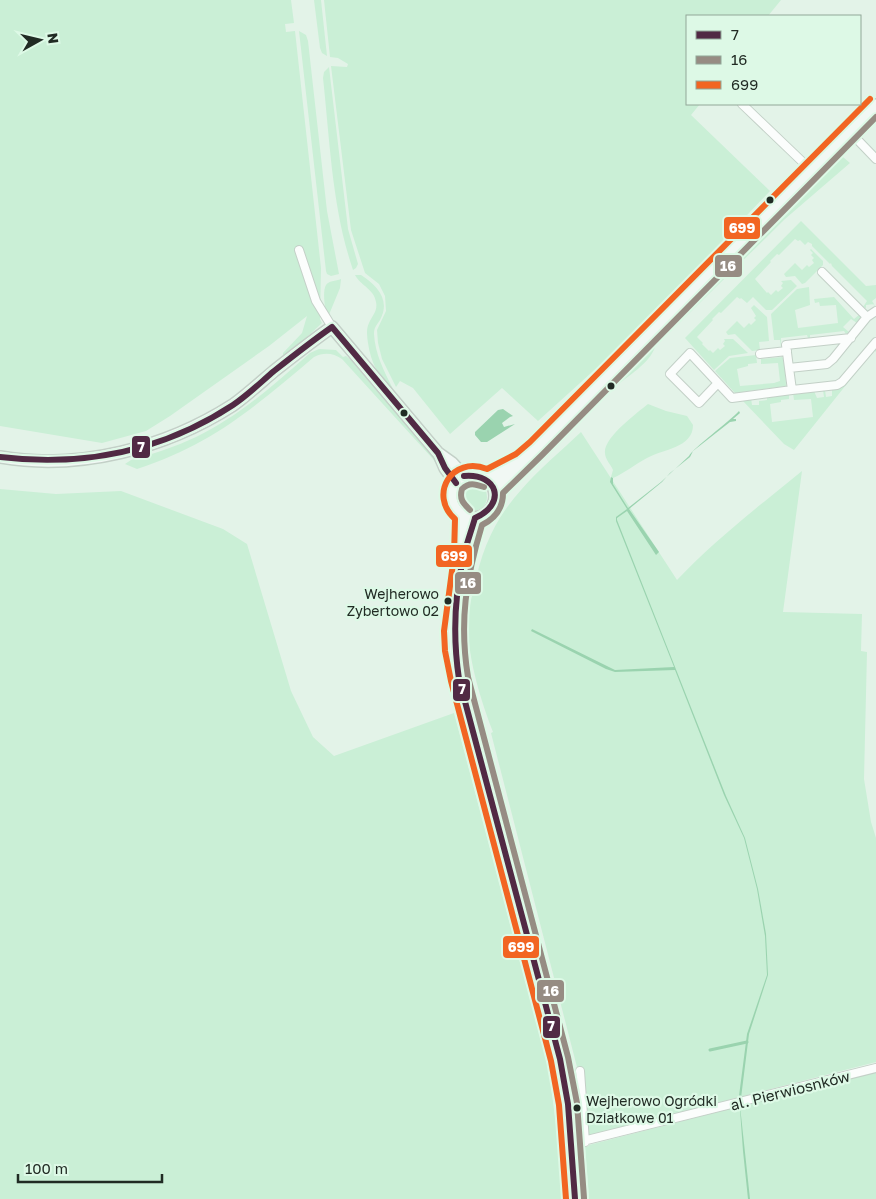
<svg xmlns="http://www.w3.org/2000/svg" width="876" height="1199" font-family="'Golos Text',sans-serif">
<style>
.green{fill:#caefd6}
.water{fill:#9ad3af}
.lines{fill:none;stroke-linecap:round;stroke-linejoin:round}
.stream{stroke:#9ad3af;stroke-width:3}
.street-casing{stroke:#c3d0c7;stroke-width:10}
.secondary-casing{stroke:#c3d0c7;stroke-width:14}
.street{stroke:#fbfdfc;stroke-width:8}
.secondary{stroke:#f1f8f4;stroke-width:11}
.bus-1-casing{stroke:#ddf9e6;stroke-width:10}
.bus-2-casing{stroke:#ddf9e6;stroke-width:10}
.bus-3-casing{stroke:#ddf9e6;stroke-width:10}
.bus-1{stroke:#512a44;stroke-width:6}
.bus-2{stroke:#968c83;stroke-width:6}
.bus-3{stroke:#f26522;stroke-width:6}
.bus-dot{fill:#212b24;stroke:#ddf9e6;stroke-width:2}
.labels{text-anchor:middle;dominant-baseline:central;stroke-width:4.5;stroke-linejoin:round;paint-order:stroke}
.bus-label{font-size:14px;fill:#212b24;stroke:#ddf9e6;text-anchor:end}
.street-label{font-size:15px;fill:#212b24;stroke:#ddf9e6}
.line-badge{stroke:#ddf9e6;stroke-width:2}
.badge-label{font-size:14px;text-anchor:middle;font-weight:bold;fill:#fff}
</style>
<rect width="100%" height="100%" fill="#e3f3e8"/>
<!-- green -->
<path class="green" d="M0 0H291L294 23 285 24 286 32 295 31 321 268 320 319 322 323 292 351 283 356V353L302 333 307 316 269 346 170 416 146 431 102 443 0 426Z
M314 0H321L327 56 322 53 320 48Z
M324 0H781L768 16H687V104H700L691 115 770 191 632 336 538 421 502 388 450 434 413 388 400 381 396 387 382 359 378 343 377 330 386 311 385 296 379 284 365 273 351 230 331 66 347 67 348 64 338 58 330 57Z
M299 31 306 35 308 41 327 211 339 274 331 276 327 274 326 271Z
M329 67 348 229 358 264 356 268 353 270C332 208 330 142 323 78L324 72Z
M837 152 850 163 785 219 655 347C650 363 628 376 615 387L612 386 629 362 645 348Z
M801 221 866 286 876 285V298L872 301 876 307H875L874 304 866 305V308L863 307 867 301 832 266 831 263 830 264 812 246V244L808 242 805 245 800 240 798 241 795 239 779 255 777 254 770 261 771 262 755 279 767 293 768 292 771 295 776 290 778 292 783 288 781 286 783 283 781 281 791 280 797 286 772 310H766L753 297 747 303 741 298 740 299 737 297 721 313 719 312 712 319 713 320 697 337 703 343 702 344 709 351 710 350 713 353 718 348 720 350 725 346 723 344 725 341 724 339H733L748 353 729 356 714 370 685 338Z
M811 249 823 261V265L805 283 802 284 795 276 786 277 784 274 795 263 802 270 807 265 809 267 814 263 812 260 814 258 811 255 813 253 810 250Z
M355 275H361C377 285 391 300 380 320 377 325 374 327 374 334 375 354 384 371 393 389 378 376 371 363 368 343 367 336 366 329 369 323 372 316 378 311 376 302 374 289 361 286 355 275Z
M341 279 340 288 328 317C325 311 322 292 326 285 328 281 336 281 341 279Z
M809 287 810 305 795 310 798 328 838 323 836 305 820 306 819 302 815 303 814 299 834 297 854 319 860 314V320L857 323 851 319 843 327 849 332 846 334 844 331 810 335V338H808L807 335 781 338V347L780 340H774L771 314 797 289Z
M754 305 767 317 769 341 759 342 760 350 752 351 735 334 728 335 726 332 737 321 744 328 749 323 751 325 756 320 754 318 756 316 751 308Z
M876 347V352L874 350 794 450 784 444 742 400 751 398 752 405H759V401L767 400V396L789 394V399L781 400V402L770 404 772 422 813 417 811 399 794 400 793 393 814 391 817 398 824 397 823 390H825L826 397 832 396V389L841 387 846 384Z
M319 349 336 350 343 357 346 356 352 361 424 444 441 467 439 468 433 459 342 359C333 353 324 352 314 357 256 406 212 445 137 469L125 464 131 460C153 454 175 447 196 437 238 417 275 384 310 353Z
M756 355 757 363 748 364V366L737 369 740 386 774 383 780 381 778 363 761 364V359L782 357 785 361 786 386 735 393 715 371 730 358Z
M648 404 666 411 687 416 693 425C693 448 663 449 647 458 635 464 625 473 613 478L611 477 613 470C611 465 605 459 605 453 603 438 637 413 648 404Z
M581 432 677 580C715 540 759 506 802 471L783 612 862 614 861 651 867 652 864 779 871 822 876 838V1062L588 1136 578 1071 491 733 493 732C481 701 469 662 468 629 468 614 470 602 474 588 482 549 494 520 521 490 539 469 561 451 581 432Z
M506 482 510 487 484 529 481 531 474 530 480 520 487 515 494 509 498 491Z
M459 497a14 14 0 1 1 28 0a14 14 0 1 1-28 0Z
M0 489 56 494 121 491 223 529 247 544 291 691 313 737 334 756 454 713 549 1071 556 1125 562 1199H0Z
M467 677 576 1079V1086L567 1070 465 678Z
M876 1071V1199H589L585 1147 589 1146V1145Z"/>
<!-- water -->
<path class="water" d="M503 409 513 416 510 417 502 423 504 427 515 424 487 442H481L475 435V432L498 410Z
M739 411 740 413 733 419H736V421L730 422 693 451 690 457 670 473 662 482 629 509 659 552 656 555 627 511 617 518V520L726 796 745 838 758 889 766 934 768 975 749 1034 740 1106 750 1199H748L743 1151 739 1096 747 1034 767 975 765 936 757 889 744 838 724 795 675 670 615 672 606 669 531 631 532 629 615 670 674 667 616 521V517L627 509 610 482 611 477 613 478V484L628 508 661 482 689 456C693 448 729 422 739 411Z"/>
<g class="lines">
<!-- stream -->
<path class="stream" d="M710 1050 747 1042"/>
<!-- street casing -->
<g class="street-casing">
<path id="street" d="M742 104 812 171
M850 132 876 159
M299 250 316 301 332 327
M822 272 867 317
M760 354 787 351
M789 368 786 345 851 338
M718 383 690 353 670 374 699 403 718 383 732 398 792 390 789 368 827 364 833 359 867 317 876 311
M792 390 837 385 842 382 876 342
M580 1071 585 1142
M571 1144 876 1068"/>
</g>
<!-- secondary casing -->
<g class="secondary-casing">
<path id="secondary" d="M439 454 445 468 456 483
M0 457C79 471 166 448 233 405 247 395 261 382 274 371 293 356 312 341 332 327L438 453 452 463 464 476
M451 496a22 22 0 1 1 44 0a22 22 0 1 1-44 0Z
M487 479 515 464
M494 489C509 476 521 461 536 449L876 105
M475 518C471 533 465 548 462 563 453 602 452 640 459 679L560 1059 568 1104 575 1199
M462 552 464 516"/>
</g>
<!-- street -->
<use href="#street" class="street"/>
<!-- secondary -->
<use href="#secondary" class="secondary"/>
<!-- bus-1 casing -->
<g class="bus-1-casing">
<path id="bus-1" d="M0 457C83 467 163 451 233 405 248 395 261 382 274 371 293 356 312 341 332 327L438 453 445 468 456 483
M464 476C498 473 507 504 475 518
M475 518C471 532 466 545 463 559 454 599 453 639 459 679L560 1059 568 1104 575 1199"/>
</g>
<!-- bus-2 casing -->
<g class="bus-2-casing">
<path id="bus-2" d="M470 510C463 503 459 499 462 489 469 482 475 484 484 487
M584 1198 577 1103 568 1057 468 677C459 622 466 578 482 525 496 518 503 508 503 493L542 455 876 117"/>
</g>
<!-- bus-3 casing -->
<g class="bus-3-casing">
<path id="bus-3" d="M566 1199 559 1105 551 1061 451 681 445 651 444 631 454 556 455 519C428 495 452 455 487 469L516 454 530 442 870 99"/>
</g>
<!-- bus-1 -->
<use href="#bus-1" class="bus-1"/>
<!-- bus-2 -->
<use href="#bus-2" class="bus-2"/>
<!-- bus-3 -->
<use href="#bus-3" class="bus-3"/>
</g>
<!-- markers -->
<g class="bus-dot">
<circle cx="770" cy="200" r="4.5"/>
<circle cx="611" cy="386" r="4.5"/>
<circle cx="404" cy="413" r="4.5"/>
<circle cx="448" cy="601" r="4.5"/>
<circle cx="577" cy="1108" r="4.5"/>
</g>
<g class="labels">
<!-- bus labels -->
<g class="bus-label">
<text x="439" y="593">Wejherowo<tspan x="439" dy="17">Zybertowo 02</tspan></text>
<text x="586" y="1100" text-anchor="start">Wejherowo Ogródki<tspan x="586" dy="17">Działkowe 01</tspan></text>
</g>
<!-- street labels -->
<g class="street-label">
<text transform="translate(790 1090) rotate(-14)">al. Pierwiosnków</text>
</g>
</g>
<g class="line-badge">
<rect x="723" y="216" width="38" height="24" rx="5" fill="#f26522"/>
<rect x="714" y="254" width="29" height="24" rx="5" fill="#968c83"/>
<rect x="131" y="435" width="20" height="24" rx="5" fill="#512a44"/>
<rect x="435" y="544" width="38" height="24" rx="5" fill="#f26522"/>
<rect x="454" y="571" width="28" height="24" rx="5" fill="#968c83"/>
<rect x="452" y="678" width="19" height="24" rx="5" fill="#512a44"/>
<rect x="502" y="935" width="38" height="24" rx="5" fill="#f26522"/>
<rect x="536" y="979" width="29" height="24" rx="5" fill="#968c83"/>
<rect x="542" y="1015" width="19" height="24" rx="5" fill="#512a44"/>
</g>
<g class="badge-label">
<text x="742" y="233">699</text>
<text x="728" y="271">16</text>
<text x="141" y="452">7</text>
<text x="454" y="561">699</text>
<text x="468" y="588">16</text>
<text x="462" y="694">7</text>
<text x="521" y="952">699</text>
<text x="551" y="996">16</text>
<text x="551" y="1031">7</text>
</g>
<!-- legend -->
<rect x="686" y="15" width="175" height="90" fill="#ddf9e6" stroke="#92a798"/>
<rect x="696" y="31" width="25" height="8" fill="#512a44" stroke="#92a798"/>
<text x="731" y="40" font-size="15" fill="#212b24">7</text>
<rect x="696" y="56" width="25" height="8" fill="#968c83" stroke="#92a798"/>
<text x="731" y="65" font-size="15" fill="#212b24">16</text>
<rect x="696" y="81" width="25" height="8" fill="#f26522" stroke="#92a798"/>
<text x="731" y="90" font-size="15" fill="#212b24">699</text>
<!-- north arrow -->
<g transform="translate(40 40) rotate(82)" stroke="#ddf9e6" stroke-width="4" paint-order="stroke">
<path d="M0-4L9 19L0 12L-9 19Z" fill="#212b24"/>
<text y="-8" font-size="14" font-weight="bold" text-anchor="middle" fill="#212b24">N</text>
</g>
<!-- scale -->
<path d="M18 1174v8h144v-8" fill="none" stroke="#212b24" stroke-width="2.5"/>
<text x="25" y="1174" font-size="15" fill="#212b24" stroke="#ddf9e6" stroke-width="4" paint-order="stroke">100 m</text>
</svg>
